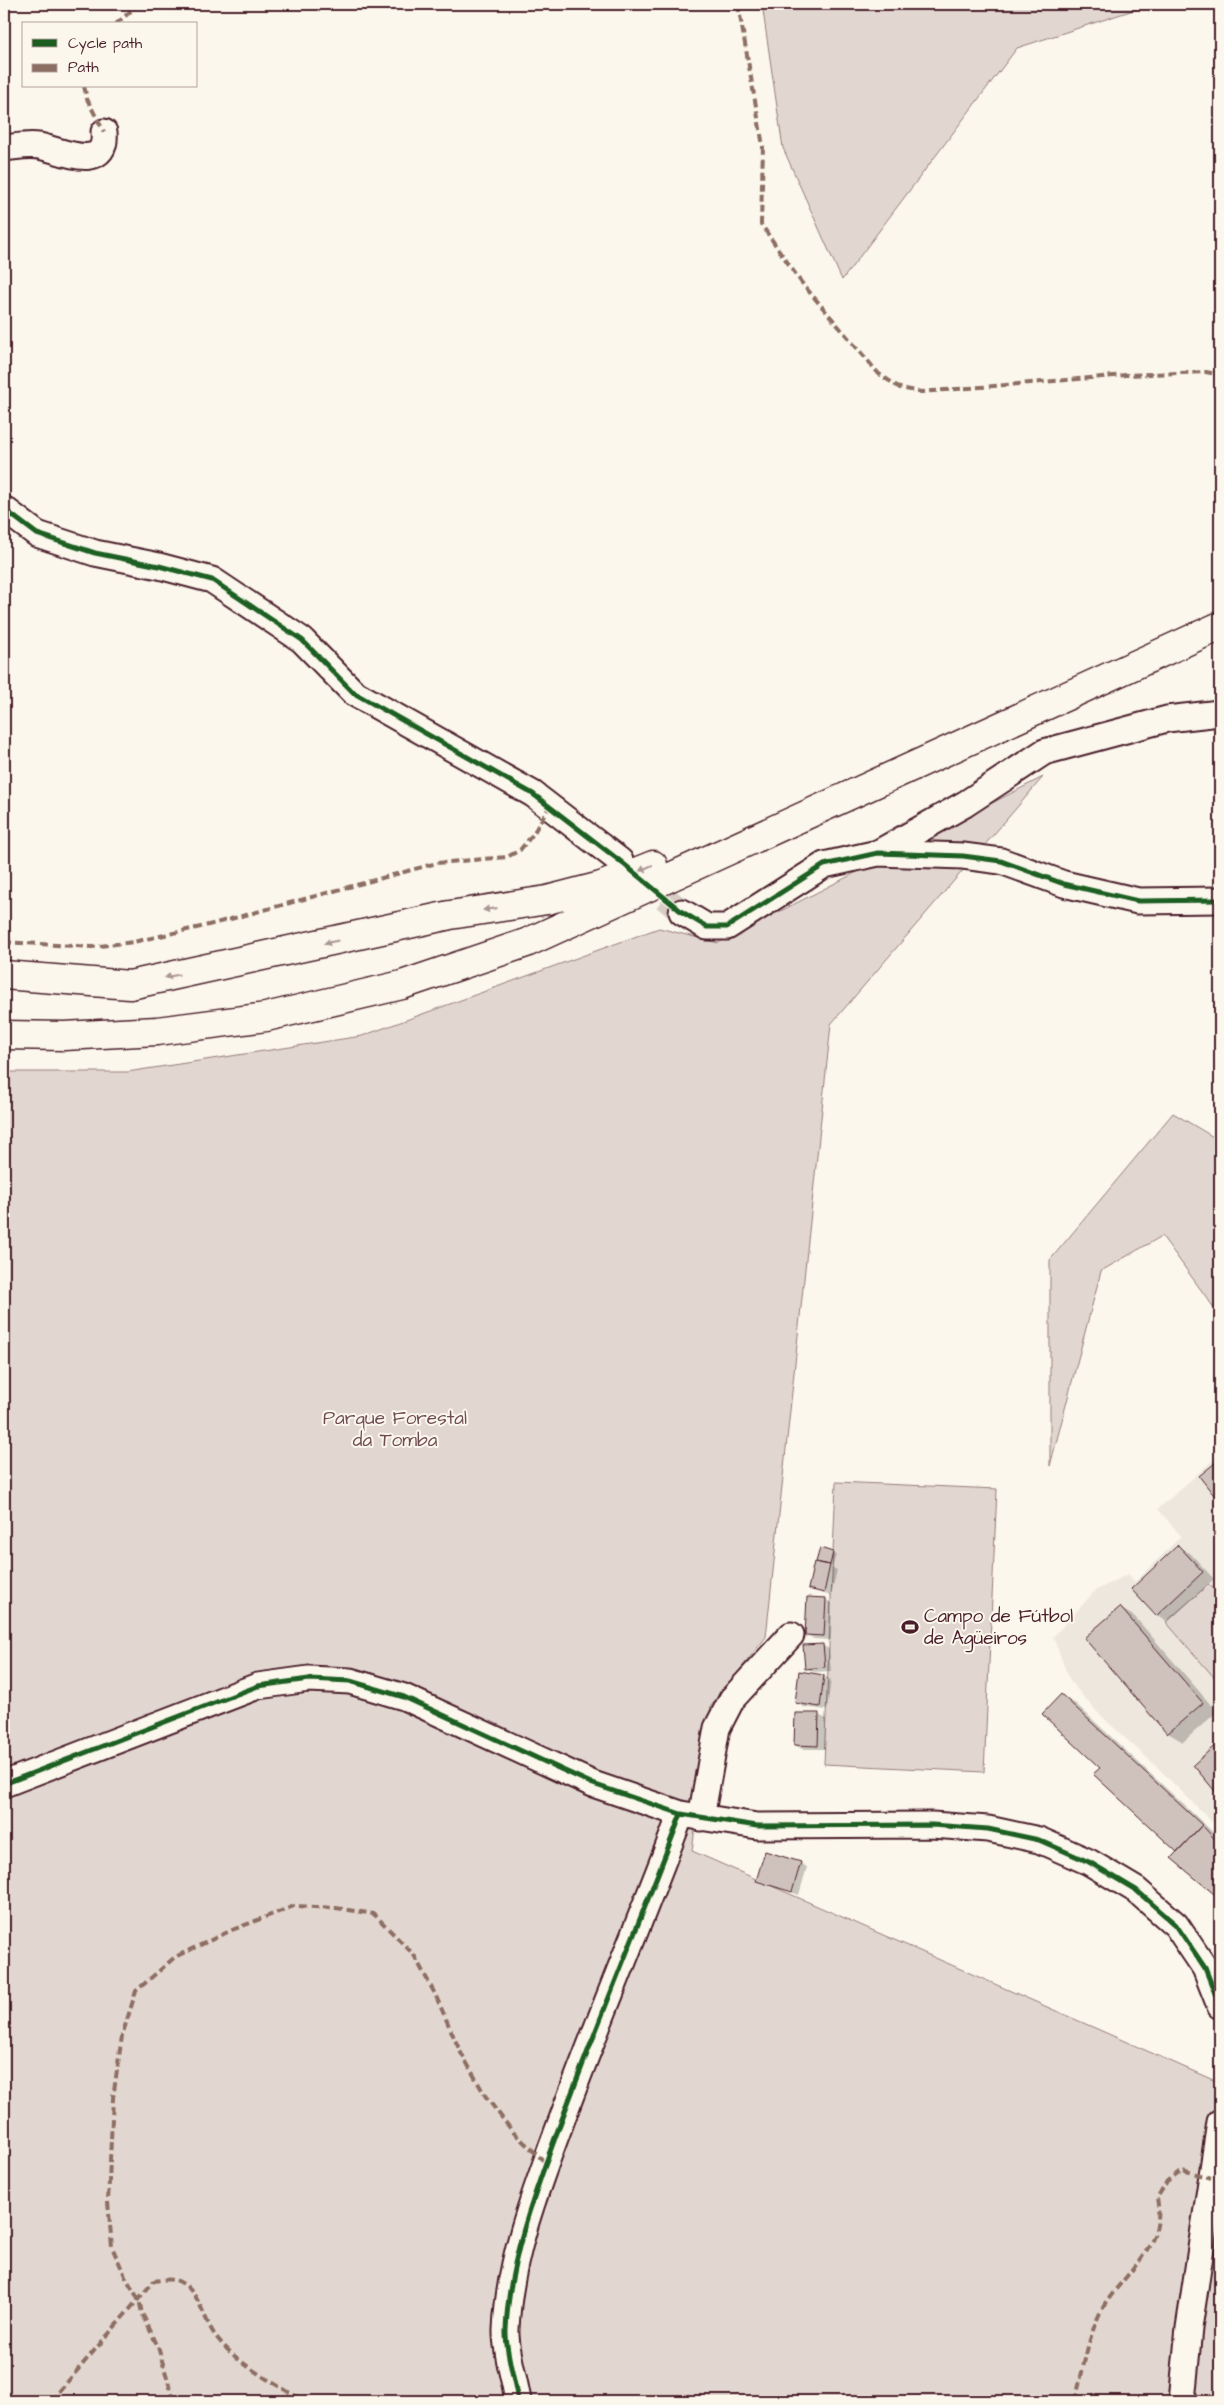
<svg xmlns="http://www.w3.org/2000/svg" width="1224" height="2405" font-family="'Architects Daughter',sans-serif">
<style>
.built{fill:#eee7de}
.green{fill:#e2d7d0;stroke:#967b7e}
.shadow{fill:#0003}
.building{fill:#cfc2bc;stroke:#4a1f2b}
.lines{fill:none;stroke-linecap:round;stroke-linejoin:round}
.minor-tunnel{stroke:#d8ccc5;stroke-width:25;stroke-dasharray:25 12;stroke-linecap:butt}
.minor-casing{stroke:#4a1f2b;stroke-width:29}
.highway-casing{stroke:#4a1f2b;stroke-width:31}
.minor{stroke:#fbf7ec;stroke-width:25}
.highway{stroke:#fbf7ec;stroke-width:28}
.quiet{stroke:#8d6e63;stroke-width:4;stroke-dasharray:8 4;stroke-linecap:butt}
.cycleway-casing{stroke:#fbf7ec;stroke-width:8}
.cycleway{stroke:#1b5e20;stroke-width:5}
.oneway{fill:#ab9695}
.labels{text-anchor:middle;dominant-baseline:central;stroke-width:4;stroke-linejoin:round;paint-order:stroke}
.park-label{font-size:19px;fill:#704d54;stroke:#fbf7ec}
.poi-label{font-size:19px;fill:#4a1f2b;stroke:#fbf7ec;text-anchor:start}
</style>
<rect width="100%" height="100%" fill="#fbf7ec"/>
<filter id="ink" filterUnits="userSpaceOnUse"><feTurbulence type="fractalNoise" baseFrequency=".02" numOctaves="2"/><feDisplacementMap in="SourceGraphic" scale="10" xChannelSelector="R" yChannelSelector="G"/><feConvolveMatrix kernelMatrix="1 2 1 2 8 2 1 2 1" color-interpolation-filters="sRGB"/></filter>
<g filter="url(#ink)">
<!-- built -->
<path class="built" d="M1220 1454V1830L1158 1768 1098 1713 1070 1681 1053 1637 1095 1591 1128 1574 1135 1582 1181 1536 1158 1509Z"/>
<!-- green -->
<path class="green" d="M762 4H1152L1017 48 842 280 783 148Z
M1043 777 831 1024 766 1637 711 1706 692 1851 1220 2083V2401H4V1072H127L362 1036 659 928 718 943Z
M1173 1113 1220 1141V1316L1162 1236 1101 1271 1050 1466V1260Z
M836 1482 997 1489 984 1772 824 1764Z
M1209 1584 1220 1596V1684L1166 1622Z"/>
<!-- shadow -->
<path class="shadow" d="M1178 1547 1190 1553 1214 1579 1168 1622 1157 1615Z
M821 1550 836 1555 832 1568 837 1570 831 1596 809 1589Z
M825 1599 832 1603 831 1640 814 1639 807 1635Z
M1120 1608 1135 1617 1217 1712 1183 1742 1168 1733 1086 1638Z
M822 1645 829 1649 831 1671 814 1672 806 1668Z
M800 1673 824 1676 831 1680 827 1710 803 1707 796 1702Z
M1061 1696 1076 1704 1216 1835 1220 1841V1897L1172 1858 1178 1852 1102 1768Z
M819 1715 826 1719 825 1749H802L795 1745Z
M1220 1743V1795L1195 1765Z
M800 1863 807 1867 799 1895 757 1880Z"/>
<!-- building -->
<path class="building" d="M1220 1459V1503L1199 1476Z
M1178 1545 1203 1572 1156 1616 1131 1589Z
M820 1548 833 1552 830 1565 816 1562Z
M814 1562 830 1565 824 1593 808 1589Z
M807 1597 826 1598 824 1636 805 1635Z
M1120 1607 1203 1703 1167 1734 1084 1638Z
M823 1644 825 1667 805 1669 803 1645Z
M799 1671 824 1675 820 1707 795 1703Z
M1061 1694 1202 1825 1177 1852 1093 1774 1100 1768 1042 1714Z
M795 1713H819L818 1746 794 1745Z
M1220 1741V1797L1193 1765Z
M1202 1825 1220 1845V1899L1171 1858Z
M765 1851 801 1862 792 1892 756 1881Z"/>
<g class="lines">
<!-- minor-tunnel -->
<path class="minor-tunnel" d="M636 874 682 912"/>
<!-- minor casing -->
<g class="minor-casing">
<path id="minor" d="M4 148C15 147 28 144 39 146 60 150 108 174 104 132
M4 509 37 534 95 553 159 566 212 580 302 640 354 693 533 794 620 861
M878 853 965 804 1044 752 1167 719 1220 713
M682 912 707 927H727L824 865 878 853 963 856 1001 861 1064 884 1138 901 1220 900
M4 1784 258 1686 309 1679 350 1681 404 1697 593 1784 681 1814 757 1826 932 1825 988 1829 1039 1840 1089 1862 1136 1890 1176 1925 1205 1968 1220 2006
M701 1818 717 1728 732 1699 791 1635
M518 2401C515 2380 505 2350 506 2330 509 2255 539 2182 565 2111 602 2012 643 1914 681 1814
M1182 2401 1189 2328 1220 2122"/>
</g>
<!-- highway casing -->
<g class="highway-casing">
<path id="highway" d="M4 975 130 985 450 915 547 900 601 886 653 865
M4 1035 64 1036 157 1031 266 1017 402 985 526 943 1220 626"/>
</g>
<!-- minor -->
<use href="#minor" class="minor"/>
<!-- highway -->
<use href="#highway" class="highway"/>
<!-- quiet -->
<path class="quiet" d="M738 4 763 146 761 224 801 282 879 374 900 388 921 392 1126 375 1206 372 1220 375
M116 24 139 4
M84 86 87 99 104 132
M4 942 92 947 133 942 205 926 437 863 507 857 520 850 533 834 549 807
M51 2401 154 2281C162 2280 173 2278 180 2282 200 2292 203 2319 215 2335 236 2364 274 2383 304 2401
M174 2401 158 2347 142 2313 139 2300 126 2278 112 2247 108 2202 113 2098 122 2036 136 1991 175 1957 232 1930 294 1906 336 1908 374 1914 414 1955 435 1994 460 2051 486 2097 513 2132 545 2162
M1075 2401C1083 2372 1087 2340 1100 2313 1120 2274 1167 2250 1157 2198L1167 2181 1182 2170 1211 2178"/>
<!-- cycleway casing -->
<g class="cycleway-casing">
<path id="cycleway" d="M4 509 37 534 95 553 159 566 212 580 302 640 354 693 533 794 620 861 682 912 707 927H727L824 865 878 853 963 856 1001 861 1064 884 1138 901 1220 900
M4 1784 258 1686 309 1679 350 1681 404 1697 593 1784 681 1814 757 1826 932 1825 988 1829 1039 1840 1089 1862 1136 1890 1176 1925 1205 1968 1220 2006
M518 2401C515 2380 505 2350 506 2330 509 2255 539 2182 565 2111 602 2012 643 1914 681 1814"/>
</g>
<!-- cycleway -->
<use href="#cycleway" class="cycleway"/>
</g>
<!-- one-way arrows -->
<defs><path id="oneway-solid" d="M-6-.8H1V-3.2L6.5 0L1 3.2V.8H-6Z" transform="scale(1.25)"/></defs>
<g class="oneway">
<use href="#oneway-solid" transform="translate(646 868) rotate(156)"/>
<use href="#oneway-solid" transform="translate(490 909) rotate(172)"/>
<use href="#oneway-solid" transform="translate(331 942) rotate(168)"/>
<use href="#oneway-solid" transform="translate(172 976) rotate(168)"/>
</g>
</g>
<!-- icons -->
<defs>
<g id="stadium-bare" transform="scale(1.35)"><path d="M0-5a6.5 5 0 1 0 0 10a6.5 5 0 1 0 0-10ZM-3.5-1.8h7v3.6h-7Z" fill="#4a1f2b" stroke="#fbf7ec" stroke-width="2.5" paint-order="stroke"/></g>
</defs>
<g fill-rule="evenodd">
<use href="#stadium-bare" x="910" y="1627"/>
</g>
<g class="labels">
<!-- park labels -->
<g class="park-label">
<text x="395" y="1418">Parque Forestal<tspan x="395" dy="22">da Tomba</tspan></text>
</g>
<!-- poi labels -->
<g class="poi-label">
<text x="924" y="1616">Campo de Fútbol<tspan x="924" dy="22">de Agüeiros</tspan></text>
</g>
</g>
<!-- margin -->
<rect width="1224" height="2405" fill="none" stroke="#fbf7ec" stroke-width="20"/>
<rect x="10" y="10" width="1204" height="2385" fill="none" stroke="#4a1f2b" stroke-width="2" filter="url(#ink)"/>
<!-- legend -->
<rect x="22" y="22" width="175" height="65" fill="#fbf7ec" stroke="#b4a19f"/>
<rect x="32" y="39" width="25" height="8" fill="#1b5e20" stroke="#b4a19f"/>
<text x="68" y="48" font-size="15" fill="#4a1f2b">Cycle path</text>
<rect x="32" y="64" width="25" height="8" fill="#8d6e63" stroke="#b4a19f"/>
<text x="68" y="72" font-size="15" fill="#4a1f2b">Path</text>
</svg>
